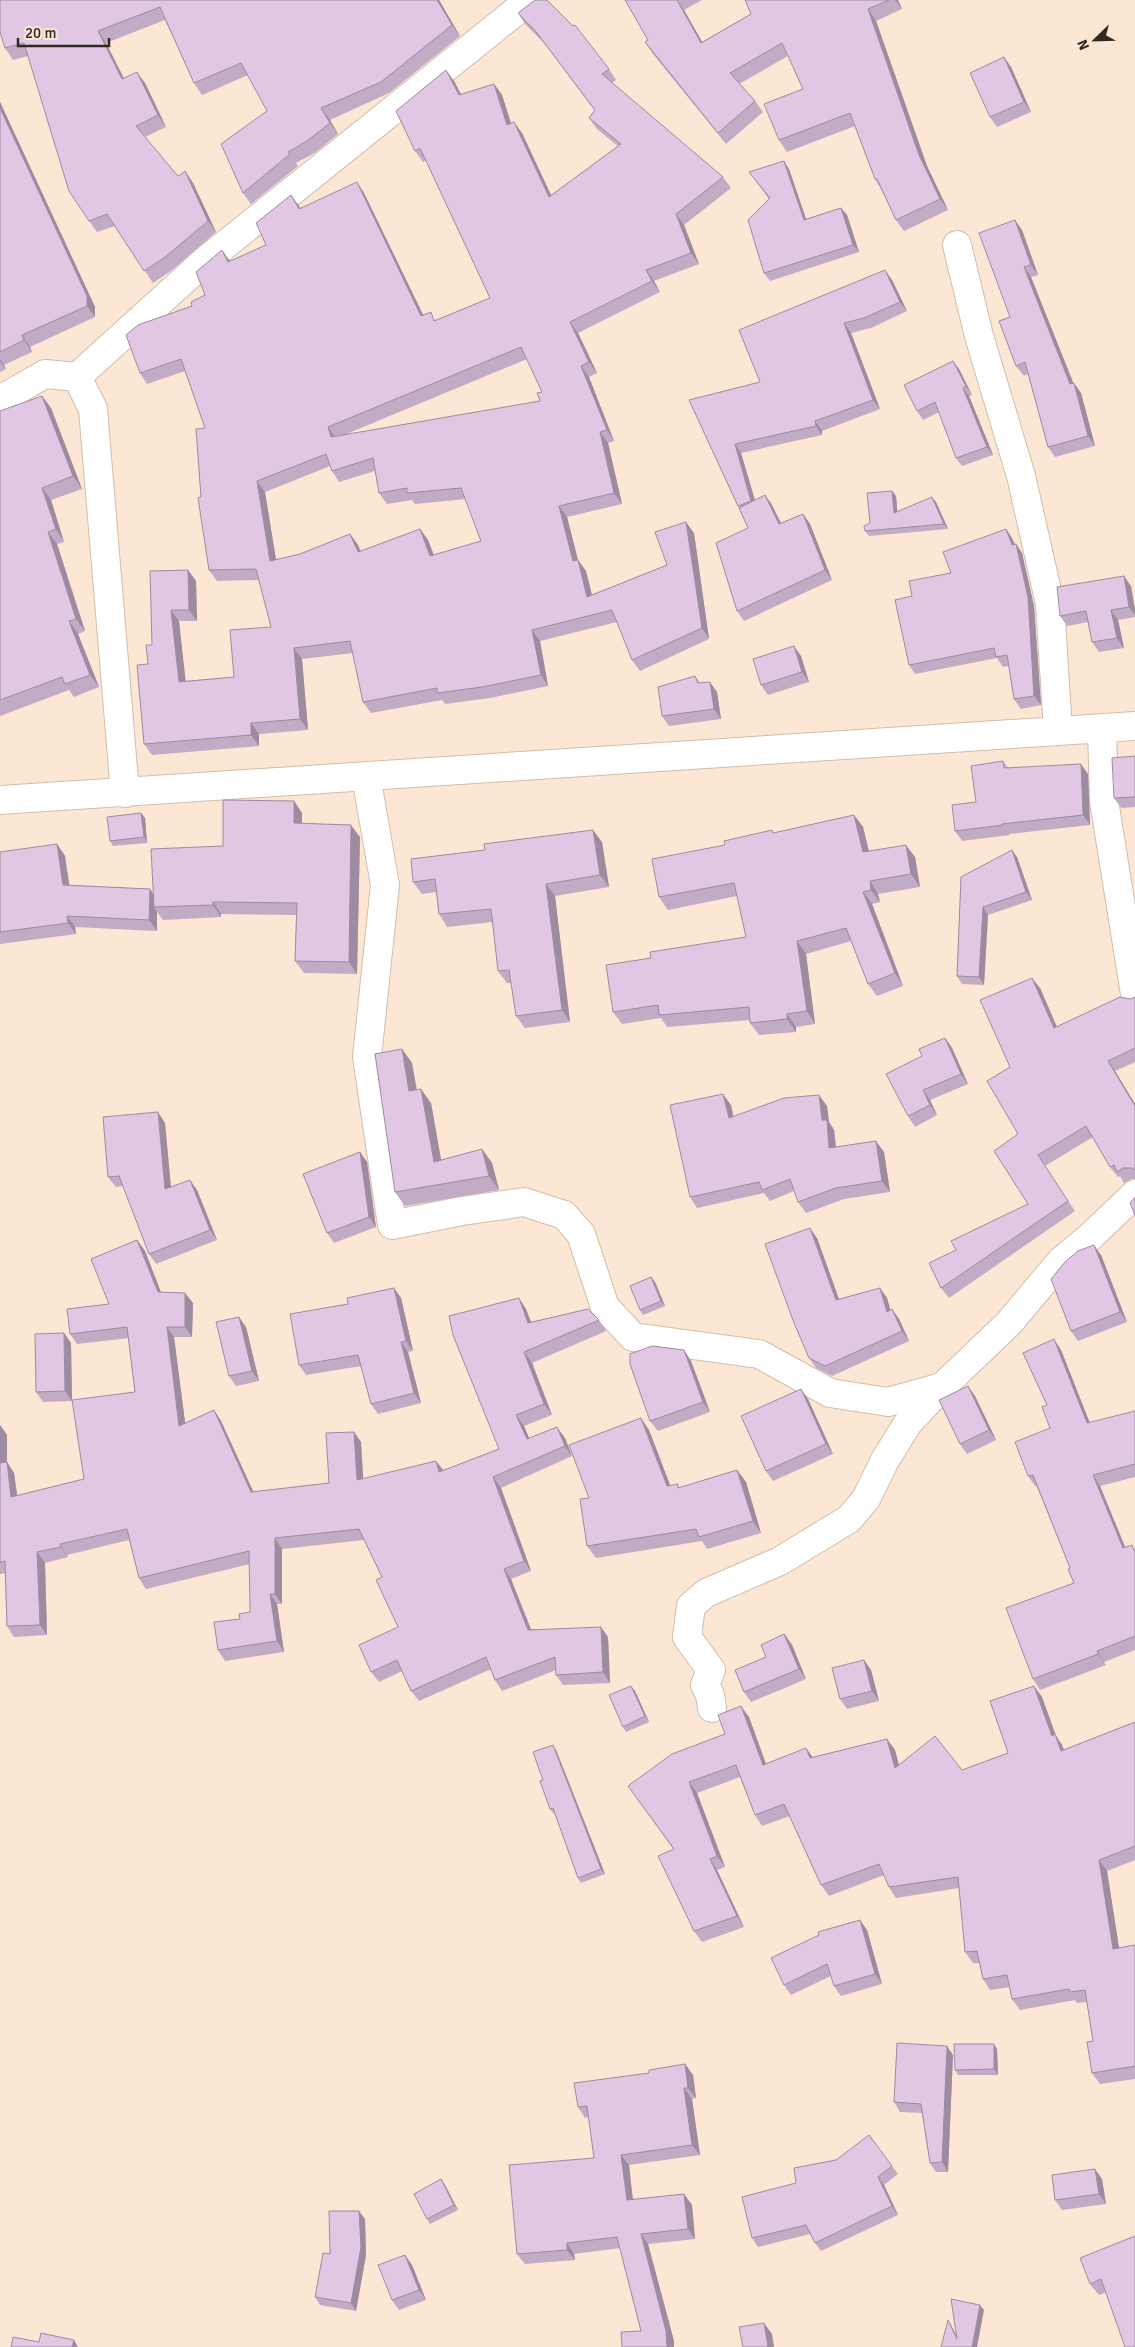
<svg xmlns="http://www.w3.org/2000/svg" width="1135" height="2347" font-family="Signika,sans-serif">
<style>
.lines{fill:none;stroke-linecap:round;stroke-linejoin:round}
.minor-casing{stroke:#d1beac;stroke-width:30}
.minor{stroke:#fff;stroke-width:28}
.wall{fill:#c2abc4;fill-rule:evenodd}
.shaded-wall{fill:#9e8ba0}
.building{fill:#e1c7e4;stroke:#9e8ba0;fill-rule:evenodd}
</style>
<rect width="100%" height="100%" fill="#fbe7d4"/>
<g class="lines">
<!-- minor casing -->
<g class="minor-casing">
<path id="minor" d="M957 245 979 336 1021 476 1050 604 1058 731
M77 377 205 261 530 0
M0 400 45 374 77 377 93 409 125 793
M1102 728 1104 801 1135 994
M366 776 385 885 367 1057 392 1225 462 1211 524 1202 564 1215 581 1234 605 1307 633 1337 759 1354 830 1393 888 1402 942 1387
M0 800 1135 726
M712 1708 710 1695 705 1685 711 1670 687 1637 691 1606 706 1593 780 1561 849 1519 866 1499 885 1460 908 1423 942 1387 1009 1323 1061 1261 1090 1237 1135 1194"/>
</g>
<!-- minor -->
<use href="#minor" class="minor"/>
</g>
<!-- wall -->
<path class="wall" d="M0 0H439L460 36 389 93 330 120 338 134 316 152 296 163 298 166 251 204 243 193 267 111 248 75 202 95 194 83 165 20 106 43 124 78 145 83 166 127 145 137 177 175 179 176 185 171 193 183 216 232 172 270 153 283 115 226 97 232 89 221 28 56 13 60 5 48Z
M625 0H702L684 10 702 42 751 14 745 0H898L902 9 876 21 927 166 948 210 904 231 896 220 881 189 875 179 855 126 787 152 779 140 803 89 788 56 739 84 755 101 763 112 726 144 653 54 645 42 648 40Z
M518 13 609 69 616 80 612 83 723 177 731 188 684 225 699 264 654 281 660 292 578 333 597 373 589 377 614 441 608 443 622 504 567 517 578 560 586 571 592 595 667 565 694 533 709 639 640 671 632 660 617 622 540 641 548 686 490 698 445 704 442 700 371 713 363 702 353 653 302 659 308 730 259 734V746L152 755 144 744 148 664 152 645 188 570 196 581 197 621H179L185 681 234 677 271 627 259 580 217 581 209 570 201 497 205 428 185 371 147 384 140 373 192 306 205 295 230 261 266 245 299 206 300 208 364 193 423 315 436 320 490 298 426 160 423 162 415 151 454 81 461 94 494 84 502 95 511 123 522 133 551 195 618 146 597 129 589 118 595 111 545 44 525 24ZM527 359 542 392 540 401 344 435ZM330 466 332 471 339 482 375 471 379 493 387 504 412 500 415 504 466 499 481 541 434 555 428 540 420 529 361 551 358 545 350 534 300 554 276 560 265 492Z
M1011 67 1031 112 997 127 990 117Z
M0 102 95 307V317L30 347 32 352 4 365 6 369 0 372Z
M789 169 806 219 841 208 847 215 859 252 770 281 764 273 769 199 749 172Z
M1022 230 1038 275 1031 277 1073 383 1081 393 1095 446 1055 457 1048 447 1028 374 1024 376 1016 366Z
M892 280 907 311 871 328 851 333 880 409 822 431V435L741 453 755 500 765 495 772 505 781 523 803 514 810 524 832 580 744 621 737 611 748 528 689 400 760 382Z
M959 369 972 395 969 396 993 455 962 466 956 458 939 412 923 420 917 411Z
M42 396 51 408 82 489 51 500 64 542 57 544 85 631 78 634 99 687 74 697 69 690 0 716V411Z
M892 491 896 496 897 512 936 502 948 529 869 536 865 531 870 523Z
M1006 529 1012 538 1015 544H1016L1022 553 1034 606 1041 705 1021 709 1014 699 1009 666 1003 667 997 658 915 674 909 665 912 596 951 573Z
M1131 586 1135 610V617L1118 620 1124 648 1099 652 1092 642 1088 622 1067 626 1060 616Z
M801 656 809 682 768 695 761 685Z
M695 676 700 683 717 692 721 719 669 726 662 716Z
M1135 756V807L1121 808 1114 798Z
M1003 761 1008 768 1088 774 1090 825 1009 834 1010 835 962 841 955 831 976 802Z
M294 801 302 813V824L360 837 357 974 304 973 295 961 296 915 221 914V917L163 920 157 912V931L75 927 76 934 0 944V852L57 844 65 856 69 885 150 889 153 894 223 846Z
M141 813 145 818 147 843 113 846 110 841Z
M854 815 863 827 869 851 915 857 920 887 878 894 880 902 872 904 903 986 877 996 868 984 851 941 806 954 815 1024 796 1027V1032L759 1035 750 1023V1020L667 1027 661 1018 622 1024 613 1012 651 958 746 937 737 896 668 910 659 897 725 845 774 833Z
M602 842 609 887 555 896 570 1022 525 1028 516 1016 511 983H507L498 971 493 922 447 927 439 914 436 892 422 894 413 882Z
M1017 857 1032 900 988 915 984 985 962 984 957 976 961 877Z
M1040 988 1057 1027 1135 997V1062L1115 1071 1135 1104V1179H1131L1124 1183 1120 1176 1118 1177 1110 1167 1093 1137 1045 1166 1075 1211 949 1298 941 1288 956 1250 1028 1204 1010 1067Z
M945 1038 952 1048 968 1084 930 1100 937 1115 915 1127 908 1116 922 1056Z
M402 1049 412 1063 417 1090 431 1103 441 1160 482 1149 492 1163 499 1190 405 1206 395 1192Z
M731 1105 733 1116 827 1106 829 1122 834 1130 836 1147 884 1152 890 1192 844 1199 806 1213 798 1202 794 1191 770 1201 764 1193 697 1208 690 1197Z
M165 1123 171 1187 197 1190 217 1240 156 1264 149 1254 123 1186 116 1187 108 1177Z
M360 1152 367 1162 376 1227 334 1243 327 1233Z
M817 1238 839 1300 880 1288 887 1298 890 1310 892 1309 899 1319 909 1341 832 1376 816 1368 809 1358Z
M137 1240 145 1251 161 1292 185 1293 193 1303 192 1337H174L185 1423 214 1410 221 1421 253 1492 329 1483 354 1432 361 1442 363 1479 443 1471 499 1449 519 1298 526 1309 531 1322 599 1320 606 1331 532 1363 552 1415 524 1426 529 1438H565L572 1456 501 1488 531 1571 511 1579 531 1629 608 1637 610 1683 563 1685 556 1675V1670L502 1691 495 1680 491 1669 419 1701 411 1691 402 1671 379 1682 371 1672 398 1627 382 1577 364 1540 282 1549V1604H277L284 1652 225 1661 218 1650 240 1619 250 1612V1564L146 1589 139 1578 129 1540 67 1555 68 1557 45 1563 47 1635 14 1637 7 1626 5 1573 0 1574V1425L7 1435V1462L14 1473 17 1496 84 1479 135 1392 129 1338 77 1344 70 1334 109 1304Z
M1101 1255 1127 1322 1078 1341 1071 1331Z
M651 1277 655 1282 665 1306 643 1315 640 1310Z
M394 1288 401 1298 413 1351 408 1352 421 1403 378 1414 371 1404 361 1366 306 1375 299 1365 348 1304Z
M246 1327 259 1381 236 1386 229 1376Z
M64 1333 71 1343 72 1401 43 1402 36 1392Z
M684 1350 691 1361 710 1412 658 1431 650 1421Z
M1061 1350 1090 1423 1135 1411V1477L1100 1486 1125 1547 1135 1549V1650L1104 1662 1106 1665 1040 1690 1033 1679 1074 1583 1070 1568 1037 1487H1036L1028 1476 1050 1428 1047 1405Z
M975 1396 996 1440 967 1454 960 1444Z
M808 1399 833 1454 773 1481 766 1471Z
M649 1430 670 1485 680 1488 737 1470 746 1482 761 1533 707 1549 702 1541 596 1558 587 1546 589 1498Z
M785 1634 792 1645 806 1679 751 1702 744 1692 766 1657Z
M864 1660 871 1670 879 1701 847 1709 840 1699Z
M1034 1686 1042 1697 1056 1736 1062 1745 1064 1750 1135 1722V1860L1107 1871 1119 1948 1135 1945V2079L1100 2084 1092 2073 1093 2041 1087 2002 1077 2003 1075 2000 1020 2010 1012 1999 1010 1987 990 1990 983 1979 979 1963H973L965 1952 959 1888 896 1898 889 1887 884 1875 829 1896 821 1885 790 1816 762 1826 755 1815 740 1777 697 1793 725 1867 717 1870 744 1927 702 1942 694 1931 674 1850 628 1786 725 1734 749 1717 766 1763 813 1758 887 1739 895 1750 899 1764 962 1770 1008 1753Z
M635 1691 649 1722 626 1732 623 1727Z
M556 1750 605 1874 581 1883 578 1878 555 1814H554L550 1809 543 1780Z
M867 1930 882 1984 841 1996 834 1986 831 1976 791 1995 784 1985Z
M997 2049 998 2075H958L955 2070Z
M953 2055 948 2172H936L930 2163 922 2113 900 2112 894 2102Z
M685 2064 693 2075 696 2098 692 2099 700 2155 629 2165 633 2200 684 2194 692 2205 695 2239 648 2244 674 2341 641 2331 620 2248 574 2254 575 2260 525 2264 517 2254 594 2158 589 2117 585 2118 578 2107 649 2073Z
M892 2166 898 2174 884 2185 898 2215 821 2251 815 2243 810 2234 758 2247 752 2238Z
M441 2179 445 2185 458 2210 430 2224 427 2219Z
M1102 2179 1106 2204 1062 2210 1055 2200Z
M365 2219 366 2255 356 2311 320 2305 315 2297 330 2254Z
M1135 2236 1106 2292 1099 2295 1090 2284Z
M405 2255 412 2265 426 2300 399 2310 392 2300Z"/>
<!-- shaded-wall -->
<path class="shaded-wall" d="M437 0H439L460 36 452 25Z
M677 0 684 10 709 54 701 43Z
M895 0H898L902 9Z
M868 9 876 21 927 166 948 210 940 199 919 155Z
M98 31 106 43 130 91 122 79Z
M1004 57 1011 67 1031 112 1024 102Z
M446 70 454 81 467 106 459 95Z
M137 72 145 83 166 127 158 115Z
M494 84 502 95 515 136 507 125Z
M0 102 95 307V317L87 306 0 108Z
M321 108 330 120 338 134 330 123Z
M514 122 522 133 557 208 549 197Z
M784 161 789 169 809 228 804 220Z
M185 171 193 183 216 232 208 221Z
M357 182 364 193 429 327 421 316Z
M291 195 299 206 306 220 299 209Z
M841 208 847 215 859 252 853 245Z
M676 214 684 225 699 264 691 253Z
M1015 220 1022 230 1038 275 1031 265Z
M222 250 230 261 228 262Z
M1024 267 1031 277 1075 387 1074 383 1081 393 1095 446 1088 436 1070 384Z
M646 270 654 281 660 292 652 281Z
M885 270 892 280 907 311 900 302Z
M570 322 578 333 597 373 589 362Z
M844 323 851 333 880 409 873 400Z
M22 335 30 347 32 352 24 340Z
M0 359 4 365 6 369 0 361Z
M953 361 959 369 972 395 966 386Z
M581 366 589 377 614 441 607 430Z
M963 388 969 396 993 455 987 447Z
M42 396 51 408 82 489 73 476Z
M815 421 822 431V435L816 426Z
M328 427 336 438 331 437Z
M600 432 608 443 622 504 614 493Z
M735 444 741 453 758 511 751 501Z
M257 481 265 492 278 572 270 561Z
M42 488 51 500 64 542 56 529Z
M892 491 896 496 898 518 894 513Z
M765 495 772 505 786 534 779 524Z
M932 497 936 502 948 529 944 524Z
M559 506 567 517 581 572 573 561Z
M803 514 810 524 832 580 825 570Z
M686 522 694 533 709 639 702 628Z
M420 529 428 540 438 567 430 556Z
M1006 529 1012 538 1018 553 1016 544 1022 553 1034 606 1041 705 1034 696 1012 545Z
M48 532 57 544 85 631 76 619Z
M350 534 358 545 365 564 358 552Z
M578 560 586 571 595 608 587 597Z
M188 570 196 581 197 621 189 610Z
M1124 576 1131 586 1135 610V615L1129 607Z
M171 610 179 621 187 693 179 682Z
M1111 610 1118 620 1124 648 1117 638Z
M69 621 78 634 99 687 90 675Z
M532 630 540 641 548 686 541 675Z
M794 646 801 656 809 682 802 672Z
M294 648 302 659 308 730 300 719Z
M710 682 717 692 721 719 714 709Z
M251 723 259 734V746L251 735Z
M1081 764 1088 774 1090 825 1083 815Z
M294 801 302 813V835L294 823Z
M141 813 145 818 147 843 144 837Z
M854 815 863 827 872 865 863 852Z
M351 825 360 837 357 974 349 962Z
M593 830 602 842 609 887 600 875Z
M57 844 65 856 71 896 63 885Z
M906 845 915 857 920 887 911 874Z
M1012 850 1017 857 1032 900 1026 892Z
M870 881 878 894 880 902 871 890Z
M546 884 555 896 570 1022 562 1010Z
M150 889 158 901 154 907 157 912V931L149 920Z
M863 892 872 904 903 986 895 973Z
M213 902 221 914V917L213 905Z
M983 907 988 915 984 985 979 977Z
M67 916 75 927 76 934 68 923Z
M797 941 806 954 815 1024 807 1011Z
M1032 978 1040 988 1062 1039 1054 1028Z
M787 1014 796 1027V1032L787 1019Z
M945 1038 952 1048 968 1084 961 1074Z
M402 1049 412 1063 419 1105 409 1091Z
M1108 1061 1115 1071 1135 1104V1106Z
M421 1089 431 1103 444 1176 434 1162Z
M923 1090 930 1100 937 1115 930 1105Z
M723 1094 731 1105 736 1129 729 1118Z
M819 1095 827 1106 829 1122 834 1130 837 1158 829 1148 822 1120Z
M158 1112 165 1123 172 1199 165 1189Z
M876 1141 884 1152 890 1192 882 1181Z
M482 1149 492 1163 499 1190 489 1176Z
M360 1152 367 1162 376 1227 369 1217Z
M190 1180 197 1190 217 1240 210 1230Z
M810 1228 817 1238 843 1310 836 1300Z
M137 1240 145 1251 165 1303 158 1292Z
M1094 1245 1101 1255 1127 1322 1120 1312Z
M651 1277 655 1282 665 1306 661 1301Z
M394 1288 401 1298 413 1351 406 1341Z
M880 1288 887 1298 894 1322 887 1312Z
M185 1293 193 1303 192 1337 185 1327Z
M519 1298 526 1309 535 1333 528 1323Z
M892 1309 899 1319 909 1341 902 1331Z
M239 1317 246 1327 259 1381 252 1371Z
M167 1327 174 1337 187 1437 179 1426Z
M64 1333 71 1343 72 1401 65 1391Z
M1054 1339 1061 1350 1094 1434 1087 1423Z
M401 1342 408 1352 421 1403 414 1393Z
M684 1350 691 1361 710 1412 703 1402Z
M524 1352 532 1363 552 1415 544 1404Z
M968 1386 975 1396 996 1440 989 1430Z
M801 1389 808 1399 833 1454 826 1444Z
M214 1410 221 1421 258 1502 251 1492Z
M516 1415 524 1426 534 1450 527 1439Z
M641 1418 649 1430 675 1498 667 1486Z
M0 1425 7 1435V1462L14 1473 19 1508 11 1497 0 1464Z
M557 1427 565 1438 572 1456 565 1446Z
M354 1432 361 1442 364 1491 357 1480Z
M436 1461 444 1471 439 1472Z
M737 1470 746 1482 761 1533 753 1521Z
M1093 1475 1100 1486 1130 1559 1123 1548Z
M493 1477 501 1488 531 1571 524 1561Z
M275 1538 282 1549V1604L275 1594Z
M60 1544 67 1555 68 1557 61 1547Z
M37 1552 45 1563 47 1635 40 1625Z
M504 1569 511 1579 535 1640 528 1630Z
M270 1594 277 1604 284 1652 277 1641Z
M601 1627 608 1637 610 1683 603 1672Z
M784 1634 792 1645 806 1679 799 1669Z
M1097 1651 1104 1662 1106 1665 1098 1654Z
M864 1660 871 1670 879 1701 872 1691Z
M631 1686 635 1691 649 1722 645 1716Z
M1034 1686 1042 1697 1056 1736 1062 1745 1069 1762 1052 1736Z
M741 1706 749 1717 770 1776 763 1765Z
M887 1739 895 1750 902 1779 895 1768Z
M553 1745 556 1750 605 1874 601 1869Z
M806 1748 814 1759 810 1758Z
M689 1782 697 1793 725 1867 717 1856Z
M710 1859 717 1870 744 1927 737 1916Z
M1099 1860 1107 1871 1121 1960 1113 1949Z
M860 1920 867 1930 882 1984 875 1974Z
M994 2044 997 2049 998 2075 994 2069Z
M947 2046 953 2055 948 2172 942 2162Z
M685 2064 693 2075 696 2098 688 2088Z
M684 2088 692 2099 700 2155 692 2145Z
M621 2155 629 2165 634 2211 627 2200Z
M1095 2169 1102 2179 1106 2204 1099 2194Z
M878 2177 884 2185 898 2215 892 2206Z
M441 2179 445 2185 458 2210 454 2205Z
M684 2194 692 2205 695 2239 688 2229Z
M359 2211 365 2219 366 2255 356 2311 351 2303Z
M641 2234 648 2244 674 2341V2347H667Z
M567 2243 574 2254 575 2260 567 2250Z
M405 2255 412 2265 426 2300 419 2290Z
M980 2305 984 2310 977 2347H972Z
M948 2320 951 2325 961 2344 957 2339Z
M764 2323 772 2334 774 2347H768Z
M74 2340 78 2347H72Z"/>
<!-- building -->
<path class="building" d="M0 0H437L452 25 381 82 321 108 330 123 307 141 288 152 290 154 243 193 221 144 267 111 241 63 194 83 160 7 98 31 122 79 137 72 158 115 136 126 177 175 179 176 185 171 208 221 164 258 144 271 107 214 89 221 69 191 24 43 5 48 0 32Z
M535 0H547L573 26 575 25 609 69 602 74 723 177 676 214 691 253 646 270 652 281 570 322 589 362 581 366 607 430 600 432 614 493 559 506 573 561 578 560 587 597 667 565 655 532 686 522 702 628 632 660 612 610 532 630 541 675 482 687 437 693V688L363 702 350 641 294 648 300 719 251 723V735L144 744 137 665 148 664 146 645H152L150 571 188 570 189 610H171L179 682 234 677 230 630 271 627 256 569 209 570 198 498 201 497 196 429 205 428 181 359 140 373 126 335 138 325 192 306 191 302 205 295 196 272 222 250 228 262 266 245 256 223 291 195 299 209 357 182 421 316 431 312 434 321 490 298 420 148 415 151 396 111 446 70 459 95 494 84 507 125 514 122 549 197 621 144 589 118 595 110 537 33 518 13ZM521 347 542 392 537 393 540 401 331 437 328 427ZM326 454 332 471 373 458 379 493 407 488V493L461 488 481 541 430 556 420 529 358 552 350 534 300 554 270 561 257 481Z
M625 0H677L701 43 751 14 745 0H889L868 9 919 155 940 199 896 220 877 179H875L850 113 779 140 764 104 803 89 782 43 730 73 755 101 718 133 645 42 648 40Z
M1004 57 1024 102 990 117 970 73Z
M0 108 87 296V306L22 335 24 340 0 352Z
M784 161 804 220 841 208 853 245 764 273 748 220 770 198 749 172Z
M1015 220 1031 265 1024 267 1070 384 1074 383 1088 436 1048 447 1025 362 1016 366 999 321 1010 317 979 233Z
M885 270 900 302 864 318 844 323 873 400 815 421 816 426 735 444 751 501 738 506 689 400 760 382 739 330Z
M953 361 966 386 963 388 987 447 956 458 935 402 917 411 904 385Z
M42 396 73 476 42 488 56 529 48 532 76 619 69 621 90 675 65 684 62 677 0 700V411Z
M892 491 894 513 932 497 944 524 865 531 864 526 870 523 867 493Z
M765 495 779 524 803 514 825 570 737 611 716 543 748 528 739 508Z
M1006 529 1012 545 1016 544 1028 597 1034 696 1014 699 1007 655 996 657 994 648 909 665 895 600 912 596 909 581 951 573 943 552Z
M1124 576 1129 607 1111 610 1117 638 1092 642 1086 611 1060 616 1057 587Z
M794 646 802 672 761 685 753 659Z
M695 676 698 683 710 682 714 709 662 716 658 687Z
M1135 756V797L1114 798 1112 758Z
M1003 761 1004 768 1081 764 1083 815 1002 824 1003 825 955 831 952 805 976 802 971 766Z
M223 800 294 801V823L351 825 349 962 295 961 297 903 213 902V905L154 907 151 849 223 846Z
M141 813 144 837 110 841 107 817Z
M854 815 863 852 906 845 911 874 870 881 871 890 863 892 895 973 868 984 846 928 797 941 807 1011 787 1014V1019L750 1023 749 1007 659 1015 658 1005 613 1012 606 965 651 958 650 952 746 937 734 883 659 897 652 859 725 845 724 841 772 830 773 833Z
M593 830 600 875 546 884 562 1010 516 1016 509 970 498 971 491 909 439 914 435 879 413 882 411 859 485 850 484 844Z
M57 844 63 885 150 889 149 920 67 916 68 923 0 932V852Z
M1012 850 1026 892 983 907 979 977 957 976 961 877Z
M1032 978 1054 1028 1120 997 1130 999 1135 997V1048L1108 1061 1135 1106V1170L1132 1168H1123L1117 1172 1114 1165 1110 1167 1086 1126 1038 1155 1068 1201 941 1288 929 1263 956 1250 951 1241 1028 1204 994 1151 1018 1134 987 1081 1010 1067 980 1000Z
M945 1038 961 1074 923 1090 930 1105 908 1116 886 1074 922 1056 919 1049Z
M402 1049 409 1091 421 1089 434 1162 482 1149 489 1176 395 1192 375 1054Z
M723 1094 729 1118 784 1098 819 1095 822 1120H827L829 1148 876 1141 882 1181 836 1188 798 1202 790 1179 762 1190 759 1182 690 1197 670 1105Z
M158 1112 165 1189 190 1180 210 1230 149 1254 119 1176 108 1177 103 1117Z
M360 1152 369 1217 327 1233 303 1174Z
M1135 1197V1215L1130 1203Z
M810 1228 836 1300 880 1288 887 1312 892 1309 902 1331 825 1366 809 1358 794 1323 765 1244Z
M137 1240 158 1292 185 1293V1327H167L179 1426 214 1410 251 1492 329 1483 326 1433 354 1432 357 1480 436 1461 439 1472 499 1449 453 1335 449 1316 519 1298 528 1323 588 1309 599 1320 524 1352 544 1404 516 1415 527 1439 557 1427 565 1446 493 1477 524 1561 504 1569 528 1630 601 1627 603 1672 556 1675 555 1657 495 1680 486 1657 411 1691 397 1660 371 1672 359 1645 398 1627 376 1580 382 1577 359 1529 275 1538V1594H270L277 1641 218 1650 214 1622 240 1619 239 1614 250 1612 249 1551 139 1578 127 1529 60 1544 61 1547 37 1552 40 1625 7 1626 5 1561 0 1562V1463L7 1462 11 1497 84 1479 72 1400 135 1392 127 1327 70 1334 67 1309 109 1304 91 1259Z
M1094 1245 1120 1312 1071 1331 1051 1279 1065 1262 1078 1251Z
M651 1277 661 1301 640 1310 630 1286Z
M394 1288 406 1341 401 1342 414 1393 371 1404 358 1355 299 1365 290 1314 348 1304 347 1298Z
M239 1317 252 1371 229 1376 216 1322Z
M64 1333 65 1391 36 1392 35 1334Z
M1054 1339 1087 1423 1135 1411V1464L1093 1475 1123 1548 1132 1545 1135 1552V1636L1097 1651 1098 1654 1033 1679 1006 1608 1074 1583 1068 1569 1070 1568 1033 1475 1028 1476 1015 1442 1050 1428 1042 1407 1047 1405 1023 1353Z
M652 1346 684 1350 703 1402 650 1421 630 1364V1354Z
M968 1386 989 1430 960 1444 939 1400Z
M801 1389 826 1444 766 1471 741 1416Z
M641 1418 667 1486 678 1484V1488L737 1470 753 1521 699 1537 696 1529 587 1546 580 1499 589 1498 569 1445Z
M784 1634 799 1669 744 1692 735 1670 766 1657 761 1645Z
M864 1660 872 1691 840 1699 832 1668Z
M631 1686 645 1716 623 1727 609 1695Z
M1034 1686 1052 1736 1055 1734 1061 1751 1135 1722V1846L1099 1860 1113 1949 1135 1945V2066L1092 2073 1087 2042 1093 2041 1085 1990 1070 1992 1069 1989 1012 1999 1007 1975 983 1979 977 1951 965 1952 958 1877 889 1887 879 1864 821 1885 784 1804 755 1815 736 1765 689 1782 717 1856 710 1859 737 1916 694 1931 658 1856 674 1849 628 1786 672 1754 725 1734 718 1715 741 1706 763 1765 806 1748 810 1758 887 1739 895 1768 935 1736 962 1770 1008 1753 990 1701Z
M553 1745 601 1869 578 1878 553 1808 550 1809 540 1781 543 1780 533 1752Z
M860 1920 875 1974 834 1986 827 1964 784 1985 771 1958 819 1935 818 1932Z
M897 2043 947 2046 942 2162 930 2163 921 2104 894 2102Z
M954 2044H994V2069L955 2070Z
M685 2064 688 2088H684L692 2145 621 2155 627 2200 684 2194 688 2229 641 2234 666 2331 667 2347H622L621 2332 641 2331 617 2237 567 2243V2250L517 2254 509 2165 594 2158 587 2106 578 2107 574 2083 649 2073V2070Z
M869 2135 892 2166 878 2177 892 2206 815 2243 806 2225 752 2238 742 2197 796 2183 794 2168 836 2160Z
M1095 2169 1099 2194 1055 2200 1052 2175Z
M441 2179 454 2205 427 2219 414 2194Z
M329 2211H359L361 2247 351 2303 315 2297 323 2253 330 2254Z
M1135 2236V2347H1125L1101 2279 1090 2284 1080 2258Z
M405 2255 419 2290 392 2300 378 2265Z
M951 2299 980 2305 972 2347H941L948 2320 957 2339Z
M764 2323 768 2347H743L739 2327Z
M41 2333 74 2340 72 2347H11L13 2337 39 2342Z"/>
<!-- north arrow -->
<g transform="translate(1095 40) rotate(247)" stroke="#fbe7d4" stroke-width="4" paint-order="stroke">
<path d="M0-4L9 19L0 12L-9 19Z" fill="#302821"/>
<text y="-8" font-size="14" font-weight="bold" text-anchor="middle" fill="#302821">N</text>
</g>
<!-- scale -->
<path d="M18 38v8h91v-8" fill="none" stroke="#302821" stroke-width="2.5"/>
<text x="25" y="38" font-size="15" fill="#302821" stroke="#fbe7d4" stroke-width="4" paint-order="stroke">20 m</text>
</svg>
